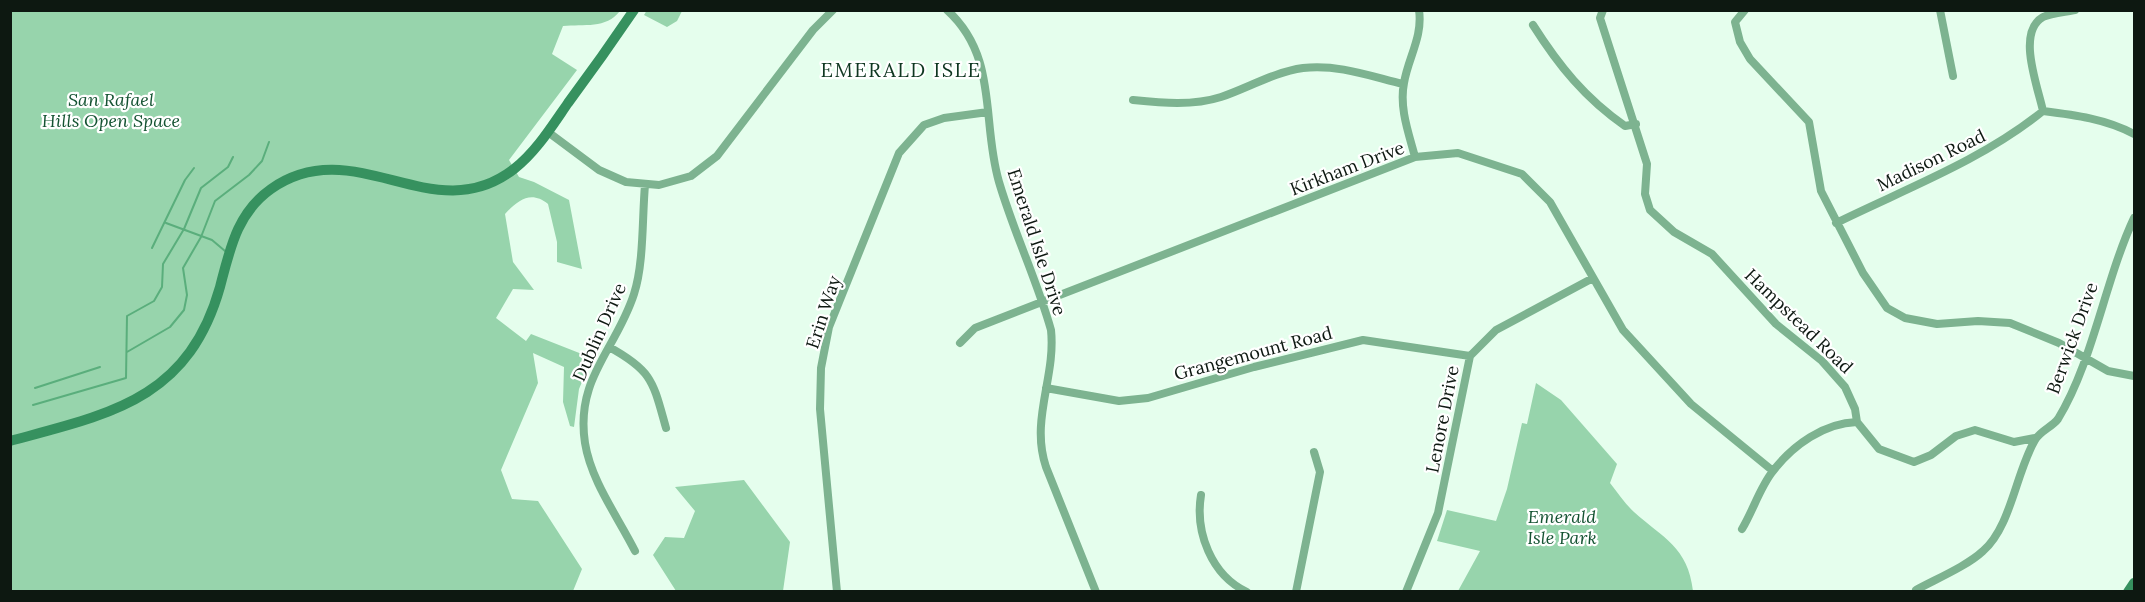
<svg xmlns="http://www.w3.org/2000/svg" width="2145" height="602" font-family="Lora,serif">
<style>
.green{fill:#97d4ac}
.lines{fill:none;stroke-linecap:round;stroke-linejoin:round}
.stream{stroke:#5aae7c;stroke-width:2}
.street{stroke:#7db390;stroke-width:8}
.secondary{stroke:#36915f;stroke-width:10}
.labels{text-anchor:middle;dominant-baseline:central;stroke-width:4.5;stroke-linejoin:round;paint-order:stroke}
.park-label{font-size:18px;font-style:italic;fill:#145332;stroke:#fff}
.street-label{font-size:18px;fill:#0d1811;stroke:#fff}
.neighbourhood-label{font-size:20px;letter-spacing:1.5px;fill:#0f3721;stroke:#fff}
</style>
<rect width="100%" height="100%" fill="#e5feed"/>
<!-- green -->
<path class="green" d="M647 10H682V11L677 21 667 27 644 15Z
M10 11H620C606 29 584 24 563 26L552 54 577 70 509 160 519 177 534 182 569 200 582 269 557 262V242L548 204C531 190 518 200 505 214L513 262 534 290 513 289 496 318 526 341 531 334 592 358 579 389 574 427 570 426 563 402 564 367 533 353 538 383 501 470 512 499 538 501 582 569 573 591H11Z
M1536 383 1561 400 1617 464 1610 483C1618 493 1625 504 1634 512 1663 538 1688 547 1693 591H1458L1480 551 1437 541 1447 510 1496 521 1507 489 1522 423 1527 424Z
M744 480 790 542 783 591H676L653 555 665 537 684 538 695 511 675 487Z"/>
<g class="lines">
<!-- stream -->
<path class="stream" d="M166 223 212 240 225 251
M152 248 185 180 194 168
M127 352 170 327 184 310 187 295 183 268 201 237 215 201 249 175 262 161 269 142
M35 388 100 367
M33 405 126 378 127 316 154 301 162 287 163 264 184 229 201 188 228 167 233 157"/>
<!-- street -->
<path class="street" d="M947 10C999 57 981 121 999 182 1014 233 1037 280 1051 330 1056 377 1030 420 1046 467L1096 592
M1603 10 1600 18 1647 164 1645 194 1650 210 1674 232 1712 254 1776 324 1822 361 1845 387 1855 409 1857 422 1879 449 1914 462 1931 455 1956 436 1975 430 2014 442 2035 438
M1745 10 1735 22 1740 42 1750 59 1809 122 1821 191 1863 273 1887 308 1905 318 1937 324 1978 321 2010 323 2059 343 2108 371 2134 376
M1940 10 1953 76
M1533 25C1559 66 1585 98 1625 126L1636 124
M1133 100C1162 103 1193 106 1221 97 1248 88 1274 72 1303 68 1338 64 1370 76 1403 84
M2043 111C2075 115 2106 119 2134 134
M548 132 599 170 626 182 659 185 691 176 717 156 813 30 833 10
M1415 157C1409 134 1399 108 1404 83 1408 58 1423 37 1419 10
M1836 223C1907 188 1981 161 2043 111 2038 87 2016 32 2043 17 2051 13 2066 12 2075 10
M960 343 975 328 1415 157 1458 153 1522 174 1550 202 1623 330 1691 404 1773 471
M609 347C653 371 653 382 666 428
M1046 388 1119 401 1148 398 1254 367 1363 340 1470 356
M1201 495C1195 532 1211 575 1247 592
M1742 529C1753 511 1760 487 1773 471 1793 445 1824 423 1857 422
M635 551C618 517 591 481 585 443 575 378 616 350 634 294 644 263 642 219 645 185
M1916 590C1936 579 1967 566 1983 551 2011 527 2016 472 2035 440 2040 431 2052 427 2058 419 2093 362 2105 280 2134 218
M837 592 820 409 821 368 829 327 899 153 924 125 944 118 988 112
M1296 592 1320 472 1314 452
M1406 592 1438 513 1470 356 1496 330 1593 278"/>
<!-- secondary -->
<path class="secondary" d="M10 441C110 414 188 400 220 287 230 249 237 213 271 189 355 130 433 232 514 169 536 152 552 126 568 103 591 72 613 41 634 10
M2128 592 2134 583"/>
</g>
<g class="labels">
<!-- park labels -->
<g class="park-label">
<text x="111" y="99">San Rafael<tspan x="111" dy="21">Hills Open Space</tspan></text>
<text x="1562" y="516">Emerald<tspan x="1562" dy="21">Isle Park</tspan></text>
</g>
<!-- street labels -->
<g class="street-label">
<text transform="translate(1931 160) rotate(-26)">Madison Road</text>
<text transform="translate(1347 168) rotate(-21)">Kirkham Drive</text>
<text transform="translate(1037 242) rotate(72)">Emerald Isle Drive</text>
<text transform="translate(823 312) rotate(-72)">Erin Way</text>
<text transform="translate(1799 321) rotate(44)">Hampstead Road</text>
<text transform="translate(599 332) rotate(-66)">Dublin Drive</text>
<text transform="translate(2072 338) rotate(-70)">Berwick Drive</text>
<text transform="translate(1253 353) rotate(-15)">Grangemount Road</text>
<text transform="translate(1442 419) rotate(-79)">Lenore Drive</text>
</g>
<!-- neighbourhood labels -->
<g class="neighbourhood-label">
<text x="901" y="69">EMERALD ISLE</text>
</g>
</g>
<!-- border -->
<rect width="2145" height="602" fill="none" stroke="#0d1811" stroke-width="24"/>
</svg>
